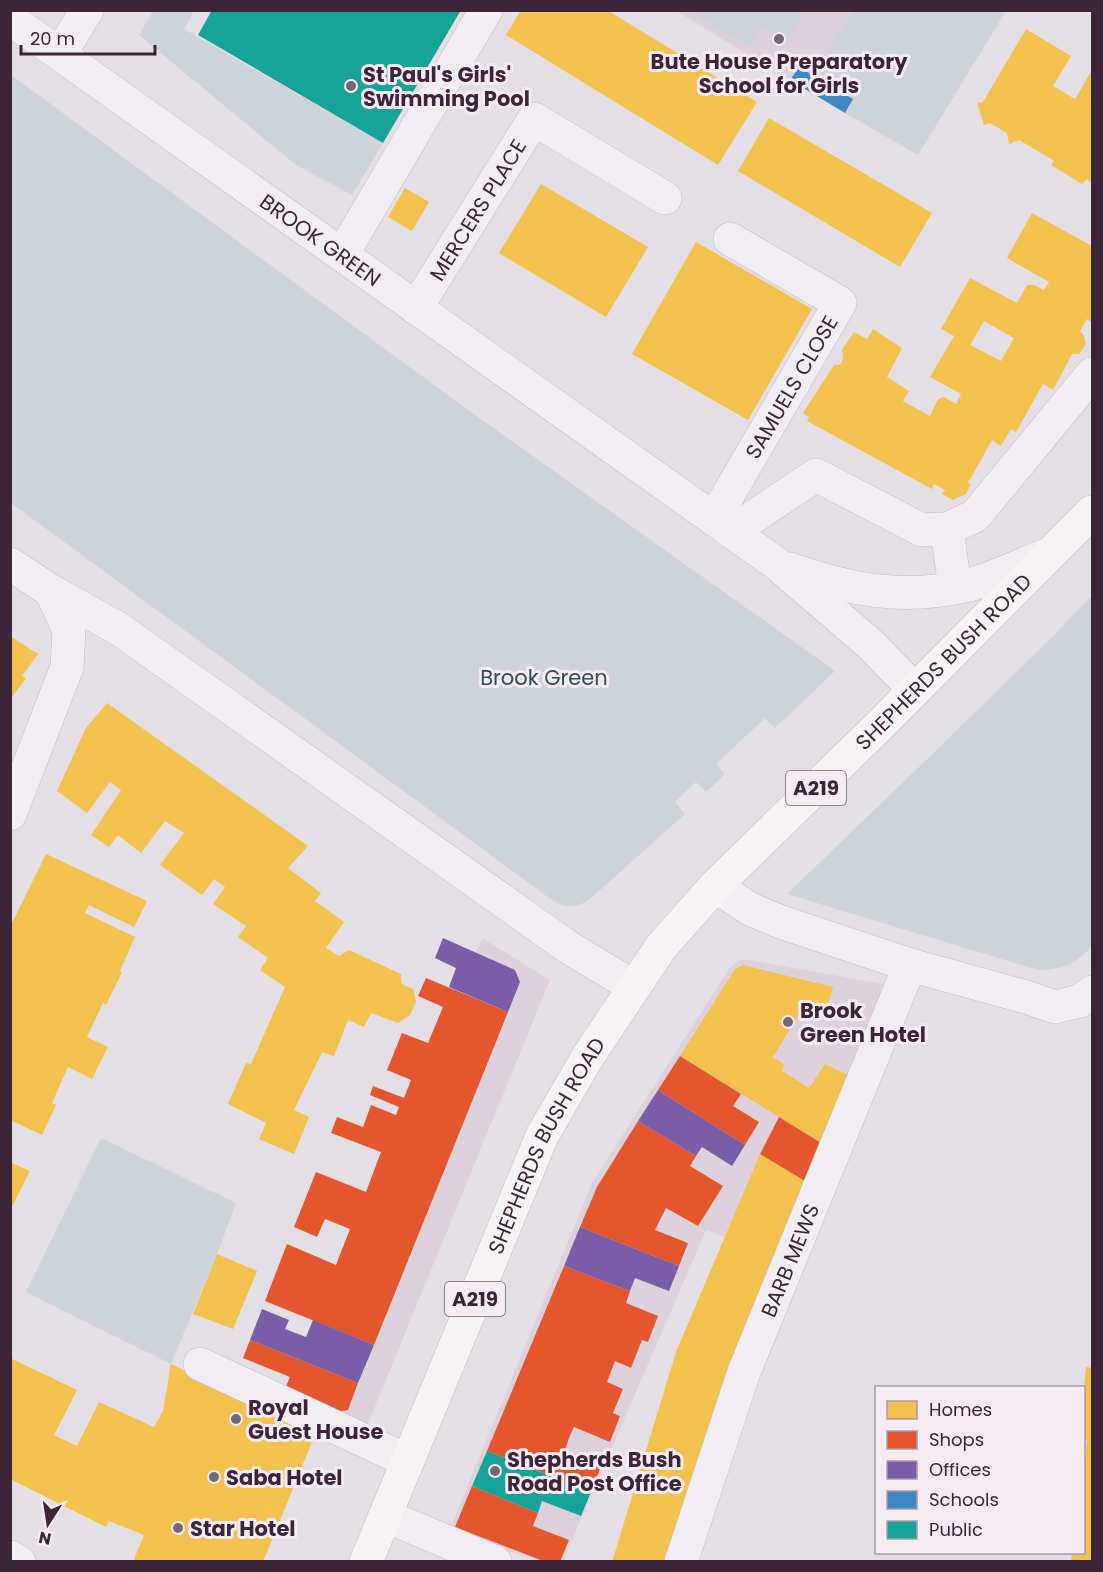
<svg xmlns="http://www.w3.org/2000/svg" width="1103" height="1572" font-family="Poppins,sans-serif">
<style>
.built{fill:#ddd2db}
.green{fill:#cfd4da}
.homes{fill:#f2c14e;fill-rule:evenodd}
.shops{fill:#e4572e}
.offices{fill:#7b5ea7}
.schools{fill:#3f88c5}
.public{fill:#17a398}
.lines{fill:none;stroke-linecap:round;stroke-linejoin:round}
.minor-casing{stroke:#c1bcc0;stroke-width:34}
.major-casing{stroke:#c2bbc1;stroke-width:34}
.minor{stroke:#f1eef1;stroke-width:33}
.major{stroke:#f5f3f4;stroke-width:33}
.poi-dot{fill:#776675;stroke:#f5ebf3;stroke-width:2}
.labels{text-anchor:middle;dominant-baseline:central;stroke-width:6;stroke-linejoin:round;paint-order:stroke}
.shield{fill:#f5ebf3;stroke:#746071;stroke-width:1.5}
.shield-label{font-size:20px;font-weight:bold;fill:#3d2539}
.poi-label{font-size:21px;font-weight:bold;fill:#3d2539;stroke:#f5ebf3;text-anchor:start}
.street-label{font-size:21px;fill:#3d2539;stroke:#f5ebf3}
.park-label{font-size:21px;fill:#324c5a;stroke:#f5ebf3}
</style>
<rect width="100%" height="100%" fill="#e4dfe4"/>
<!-- built -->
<path class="built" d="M676 11H853L813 75 799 67 790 80Z
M482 938 550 980 365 1431 287 1398Z
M742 959 884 984V992L781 1259 706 1230 563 1561H536L450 1529 592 1183 731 966Z"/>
<!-- green -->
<path class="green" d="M153 11H194L184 29 383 143 352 195 296 165 139 35Z
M688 11H804L787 41 761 26 749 46Z
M853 11H1006L918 155 845 113 853 99 813 75Z
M11 75 471 412 835 671 775 728 765 718 716 764 725 774 706 792 696 782 675 802 685 814 590 899C577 908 566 909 552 900L11 503Z
M1092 596V946C1078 963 1060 971 1038 970L787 894C889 795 993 698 1092 596Z
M101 1138 236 1203 219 1249 171 1364 26 1292Z"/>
<!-- homes -->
<path class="homes" d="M521 10H607L757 102 718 165 506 35Z
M1026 29 1071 56 1053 86 1075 99 1092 70V183L1087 179 1082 184 1051 165 1054 161 1043 154 1019 140 1009 144 1007 133 990 123 984 125 977 103 983 102Z
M769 118 932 213 900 267 738 171Z
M541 184 648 247 606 317 499 253Z
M405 188 429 202 412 231 388 217Z
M1032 213 1092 246V323L1087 319 1080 331 1084 336 1086 344 1079 354H1072L1053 390 1043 384 1016 432 1011 429 1001 446 992 440 968 483 971 484 966 494 953 500 942 494 945 490 934 484 932 489 807 421 809 417 803 413 834 365H840L843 358 842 350 854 332 867 339 873 329 902 348 887 377 909 391 903 401 930 416 938 399 944 397 956 404 961 394 930 377 954 336 941 329 970 278 1017 303 1027 285H1034L1044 290 1049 282 1007 258ZM984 321 1014 338 1001 361 970 345Z
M696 242 812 309 748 420 632 354Z
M10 636 38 654 22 676 26 678 10 700Z
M107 703 308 846 288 868 321 893 315 901 344 922 326 948 339 956 349 950 401 974 402 984 413 989 416 1002 410 1015 398 1023 371 1013 364 1027 348 1020 334 1056 322 1052 294 1110 309 1117 294 1154 259 1139 266 1123 228 1104 246 1063 251 1064 285 987 260 970 268 958 238 937 246 926 213 904 225 887 214 879 202 895 160 865 184 833 165 821 141 853 118 835 109 847 91 835 121 790 110 782 87 813 57 791 86 728Z
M46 854 147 901 134 927 89 905 85 913 135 937 120 971 122 972 106 1005 103 1003 87 1037 108 1047 92 1079 68 1067 52 1103 56 1105 42 1135 10 1120V927Z
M743 965 833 987 825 1015 802 1009 773 1057 785 1065 782 1071 809 1088 825 1064 849 1076 821 1143 680 1056 735 969Z
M760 1154 805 1181 728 1368 667 1562H612L676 1352Z
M10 1162 30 1171 10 1211Z
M217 1254 257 1271 233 1329 193 1314Z
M10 1358 77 1390 54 1435 77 1446 99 1402 154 1427 163 1411 171 1364 316 1432 263 1562H139L134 1559 144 1535 109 1521 106 1527 10 1479Z
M1086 1367 1092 1368V1562H1071L1072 1552H1084V1468L1087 1440H1084V1390Z"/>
<!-- shops -->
<path class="shops" d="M426 978 508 1012 374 1345 265 1301 287 1244 336 1265 350 1229 325 1219 317 1237 294 1227 316 1172 366 1192 381 1152 331 1133 337 1117 363 1127 371 1105 396 1115 399 1107 370 1095 373 1086 404 1098 411 1080 387 1070 402 1033 428 1043 443 1007 418 996Z
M680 1056 741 1094 733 1106 759 1122 745 1145 658 1090Z
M779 1117 821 1143 805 1181 760 1154Z
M638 1121 696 1156 690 1166 723 1186 698 1226 666 1208 655 1230 688 1243 679 1266 580 1227 597 1187Z
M564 1266 630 1291 626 1303 658 1316 648 1342 642 1340 631 1368 615 1361 607 1382 623 1389 613 1413 620 1416 610 1442 574 1427 569 1438 565 1450 602 1464 591 1492 487 1451Z
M250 1340 358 1383 348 1410 333 1413 284 1391 290 1377 243 1358Z
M472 1486 538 1513 533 1526 569 1540 560 1562H546L455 1527Z"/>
<!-- offices -->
<path class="offices" d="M443 938 515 970 520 982 508 1012 449 987 456 968 435 958Z
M658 1090 745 1145 732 1166 702 1147 696 1156 638 1121Z
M580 1227 679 1266 669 1291 635 1278 630 1291 564 1266Z
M262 1309 289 1320 285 1329 306 1337 313 1320 374 1345 358 1383 250 1340Z"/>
<!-- schools -->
<path class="schools" d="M799 67 853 99 845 113 790 80Z"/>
<!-- public -->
<path class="public" d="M212 10H461L383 143 198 35Z
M487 1451 591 1492 581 1516 542 1501 538 1513 472 1486Z"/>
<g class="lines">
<!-- minor casing -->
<g class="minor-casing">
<g id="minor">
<path id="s1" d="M10 19 777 564 870 644 915 690"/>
<path d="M60 54 87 10"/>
<path d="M342 255 486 10"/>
<path id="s2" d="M416 308 534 119 665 198"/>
<path id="s3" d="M714 519 840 303 730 239"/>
<path d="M947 529 955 588"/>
<path d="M731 532 816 475 922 530 947 529 975 516 1092 374"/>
<path d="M10 564 51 591 119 629 568 947 634 987"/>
<path d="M790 569C850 590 902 600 965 586 991 580 1025 563 1051 553"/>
<path d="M10 814 67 667 69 630 51 591"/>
<path d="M715 886 750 909 781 922 910 965 1026 997 1055 1007 1080 1001 1092 992"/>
<path d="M200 1364 408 1461"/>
<path d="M386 1516 495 1562"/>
<path d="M10 1557 19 1562"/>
<path id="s4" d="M681 1562 744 1372 910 965"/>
</g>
</g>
<!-- major casing -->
<g class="major-casing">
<g id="major">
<path id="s5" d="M366 1562 542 1136 587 1058 661 947 715 886 878 727 1092 512"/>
</g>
</g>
<!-- minor -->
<use href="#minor" class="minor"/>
<!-- major -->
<use href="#major" class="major"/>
</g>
<!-- markers -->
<g class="poi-dot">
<circle cx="779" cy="39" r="6"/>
<circle cx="351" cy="86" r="6"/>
<circle cx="788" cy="1022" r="6"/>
<circle cx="236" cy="1419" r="6"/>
<circle cx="495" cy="1471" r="6"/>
<circle cx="214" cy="1477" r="6"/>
<circle cx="178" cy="1528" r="6"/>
</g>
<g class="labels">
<!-- shield labels -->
<g class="shield">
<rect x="786" y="771" width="60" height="34" rx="4.5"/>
<rect x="445" y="1282" width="60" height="34" rx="4.5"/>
</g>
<g class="shield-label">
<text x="816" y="788">A219</text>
<text x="475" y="1299">A219</text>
</g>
<!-- poi labels -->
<g class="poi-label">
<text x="779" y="61" text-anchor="middle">Bute House Preparatory<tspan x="779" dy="24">School for Girls</tspan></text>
<text x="363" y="74">St Paul's Girls'<tspan x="363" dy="24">Swimming Pool</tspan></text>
<text x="800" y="1010">Brook<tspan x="800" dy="24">Green Hotel</tspan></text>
<text x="248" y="1407">Royal<tspan x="248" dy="24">Guest House</tspan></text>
<text x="507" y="1459">Shepherds Bush<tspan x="507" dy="24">Road Post Office</tspan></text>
<text x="226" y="1477">Saba Hotel</text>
<text x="190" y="1528">Star Hotel</text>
</g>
<!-- street labels -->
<g class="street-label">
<text stroke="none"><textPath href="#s2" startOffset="116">MERCERS PLACE</textPath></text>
<text stroke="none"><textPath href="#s1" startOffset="381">BROOK GREEN</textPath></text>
<text stroke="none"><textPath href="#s3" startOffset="153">SAMUELS CLOSE</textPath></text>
<text stroke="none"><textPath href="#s5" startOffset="1086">SHEPHERDS BUSH ROAD</textPath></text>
<text stroke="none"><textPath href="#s5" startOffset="454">SHEPHERDS BUSH ROAD</textPath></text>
<text stroke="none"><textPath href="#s4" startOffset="321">BARB MEWS</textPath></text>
</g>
<!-- park labels -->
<g class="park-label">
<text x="544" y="677">Brook Green</text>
</g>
</g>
<!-- border -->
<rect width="1103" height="1572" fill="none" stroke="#3d2539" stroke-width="24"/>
<!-- legend -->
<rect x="875" y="1386" width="210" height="168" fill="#f5ebf3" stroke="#ab9ca9" stroke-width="1.5"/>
<rect x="887" y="1401" width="30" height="18" fill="#f2c14e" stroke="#ab9ca9" stroke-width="1.5"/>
<text x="929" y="1416" font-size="18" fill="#3d2539">Homes</text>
<rect x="887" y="1431" width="30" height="18" fill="#e4572e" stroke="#ab9ca9" stroke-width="1.5"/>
<text x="929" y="1446" font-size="18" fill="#3d2539">Shops</text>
<rect x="887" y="1461" width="30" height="18" fill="#7b5ea7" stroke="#ab9ca9" stroke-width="1.5"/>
<text x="929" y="1476" font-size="18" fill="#3d2539">Offices</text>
<rect x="887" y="1491" width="30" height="18" fill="#3f88c5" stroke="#ab9ca9" stroke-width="1.5"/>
<text x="929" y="1506" font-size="18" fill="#3d2539">Schools</text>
<rect x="887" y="1521" width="30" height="18" fill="#17a398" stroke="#ab9ca9" stroke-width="1.5"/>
<text x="929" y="1536" font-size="18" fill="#3d2539">Public</text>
<!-- north arrow -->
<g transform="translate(48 1524) rotate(192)" stroke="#f5ebf3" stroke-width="4.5" paint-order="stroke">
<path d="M0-4.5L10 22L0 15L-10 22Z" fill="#3d2539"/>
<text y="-9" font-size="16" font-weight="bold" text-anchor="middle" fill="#3d2539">N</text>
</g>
<!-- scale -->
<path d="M21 45v9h134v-9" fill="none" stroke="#3d2539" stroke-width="3"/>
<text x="30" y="45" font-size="18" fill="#3d2539" stroke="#f5ebf3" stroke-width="4.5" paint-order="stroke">20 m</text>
</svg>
